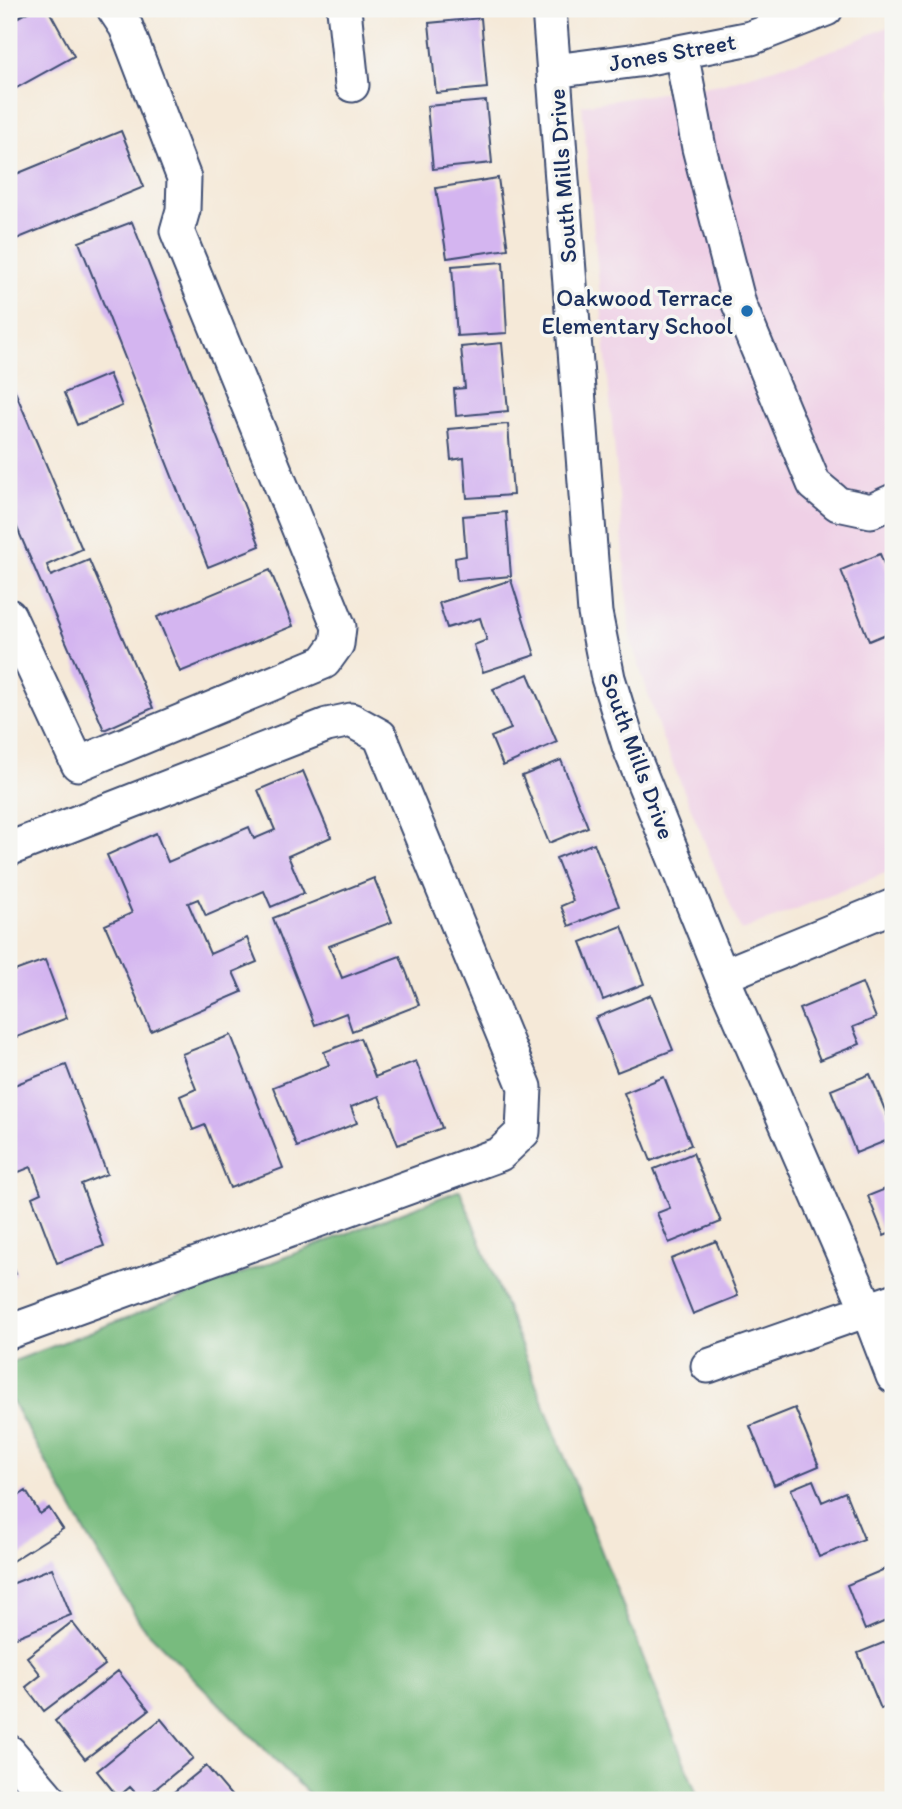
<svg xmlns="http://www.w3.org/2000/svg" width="902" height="1809" font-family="Itim,sans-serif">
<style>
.built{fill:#efd0e6}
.forest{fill:#78bb7e;stroke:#4a756e;stroke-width:2}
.building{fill:#d4b5f0}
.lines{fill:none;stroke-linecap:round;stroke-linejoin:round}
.minor-casing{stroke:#3c4b70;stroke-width:37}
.minor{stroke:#fff;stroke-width:33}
.poi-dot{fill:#1f6fb2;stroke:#f6f6f2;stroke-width:2.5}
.labels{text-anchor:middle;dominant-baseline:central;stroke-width:7;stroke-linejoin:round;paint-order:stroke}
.street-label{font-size:24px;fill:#1b2f5e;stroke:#f6f6f2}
.poi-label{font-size:24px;fill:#1b2f5e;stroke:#f6f6f2;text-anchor:end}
</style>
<rect width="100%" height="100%" fill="#f6f6f2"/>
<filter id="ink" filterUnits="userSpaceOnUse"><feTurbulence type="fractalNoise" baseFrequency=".0143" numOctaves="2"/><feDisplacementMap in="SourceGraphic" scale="14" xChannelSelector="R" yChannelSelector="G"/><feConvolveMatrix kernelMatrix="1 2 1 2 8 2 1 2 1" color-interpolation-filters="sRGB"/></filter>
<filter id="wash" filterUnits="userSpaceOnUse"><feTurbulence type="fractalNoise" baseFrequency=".00686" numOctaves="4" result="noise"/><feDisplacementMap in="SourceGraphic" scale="28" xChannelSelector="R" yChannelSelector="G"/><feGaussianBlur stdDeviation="1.57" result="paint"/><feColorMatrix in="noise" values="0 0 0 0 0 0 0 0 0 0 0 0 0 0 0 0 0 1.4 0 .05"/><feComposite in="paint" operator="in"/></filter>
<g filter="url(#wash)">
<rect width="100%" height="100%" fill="#f5e9d8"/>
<!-- built -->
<path class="built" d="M893 25V870L741 931 661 735 630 637 621 517 582 105 720 84 825 53Z"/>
<!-- forest -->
<path class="forest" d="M460 1190 699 1800H315L142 1626 87 1535 9 1396V1363Z"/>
<g id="blocks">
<!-- building -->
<path class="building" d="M33 9H48L74 56 9 92V22Z
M420 9H451V11L420 14Z
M481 18 487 88 436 93 429 23Z
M486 101 492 163 433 169 427 106Z
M121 131 144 187 9 242V177Z
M498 178 508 249 447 258 436 188Z
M132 222 260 546 208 567 79 242Z
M503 262 507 333 457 336 452 266Z
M502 343 508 411 456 416 454 389 465 388 461 347Z
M109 374 122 406 77 425 64 393Z
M9 377 82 549 47 565 51 576 89 560 153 708 104 730 9 509Z
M508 424 513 495 467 498 464 458 451 460 448 429Z
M506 512 511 576 457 581 455 558 466 556 463 516Z
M880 554 893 586V631L869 641 841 570Z
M270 570 293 626 180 672 157 617Z
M511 580 535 655 483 672 474 645 487 640 480 618 447 628 439 603Z
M528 674 557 742 503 766 491 737 511 729 493 689Z
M561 760 588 827 549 843 522 776Z
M303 771 331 837 288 856 304 893 271 907 264 891 206 916 198 899 188 903 210 954 247 938 257 962 233 972 242 992 151 1031 105 925 132 913 107 855 156 833 168 862 249 827 254 839 275 830 258 790Z
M594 843 619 906 569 926 561 906 573 901 556 858Z
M374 878 392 922 329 946 342 978 400 956 419 1005 352 1031 346 1013 315 1025 273 918Z
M622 926 644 984 603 1000 581 942Z
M45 960 67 1018 9 1040V973Z
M862 983 876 1018 853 1027 860 1044 820 1060 799 1009Z
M651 995 673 1050 617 1072 595 1018Z
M231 1035 283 1168 230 1188 205 1125 193 1130 180 1096 196 1089 182 1054Z
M360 1038 375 1077 416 1061 442 1128 398 1145 379 1096 351 1107 357 1123 297 1147 273 1087 329 1065 324 1052Z
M66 1065 107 1174 81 1184 104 1246 57 1263 32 1197 41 1193 31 1167 14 1174 9 1158V1087Z
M870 1074 887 1115 893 1113V1138L856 1153 831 1090Z
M664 1077 691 1145 651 1161 624 1093Z
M693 1153 721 1222 669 1243 657 1213 670 1208 654 1169Z
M893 1186V1232L884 1236 868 1196Z
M716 1241 738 1296 693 1314 671 1259Z
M9 1255 16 1274 9 1277Z
M795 1408 819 1466 774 1485 750 1426Z
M813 1480 822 1502 845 1492 864 1539 819 1557 791 1489Z
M26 1491 40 1514 49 1508 63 1529 9 1563V1502Z
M892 1566 893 1618 865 1630 847 1585Z
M52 1568 71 1615 9 1640V1585Z
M72 1622 105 1665 44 1711 26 1687 41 1675 27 1657Z
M893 1639V1704L881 1709 858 1653Z
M118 1671 149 1710 85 1759 55 1721Z
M161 1719 193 1758 142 1800 130 1787 118 1797 97 1771Z
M206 1766 235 1800H164Z"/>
</g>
</g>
<g filter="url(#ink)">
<use href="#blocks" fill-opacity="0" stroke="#3c4b70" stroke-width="2"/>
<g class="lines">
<!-- minor casing -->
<g class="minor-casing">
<path id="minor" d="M344 9 352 85
M549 9 595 613 608 678 629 746 722 976 868 1311 893 1376
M681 52 699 148 739 304 814 484 838 504 871 511 893 501
M554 71 638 60 751 38 826 9
M9 616 78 764 324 662 337 644 339 627 177 231 183 210 184 178 126 27 114 9
M9 849 327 725 351 720 380 736 525 1087 523 1132 500 1154 9 1332
M722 976 893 906
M708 1366 893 1301
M9 1752 50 1800"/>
</g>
<!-- minor -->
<use href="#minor" class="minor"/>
</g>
</g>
<!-- markers -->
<circle class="poi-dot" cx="747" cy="311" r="7"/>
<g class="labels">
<!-- street labels -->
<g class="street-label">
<text transform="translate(672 52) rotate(-10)">Jones Street</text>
<text transform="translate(562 176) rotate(-94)">South Mills Drive</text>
<text transform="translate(638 756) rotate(70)">South Mills Drive</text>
</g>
<!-- poi labels -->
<g class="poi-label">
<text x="733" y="297">Oakwood Terrace<tspan x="733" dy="28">Elementary School</tspan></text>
</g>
</g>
<!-- margin -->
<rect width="902" height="1809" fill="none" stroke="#f6f6f2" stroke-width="35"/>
</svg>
